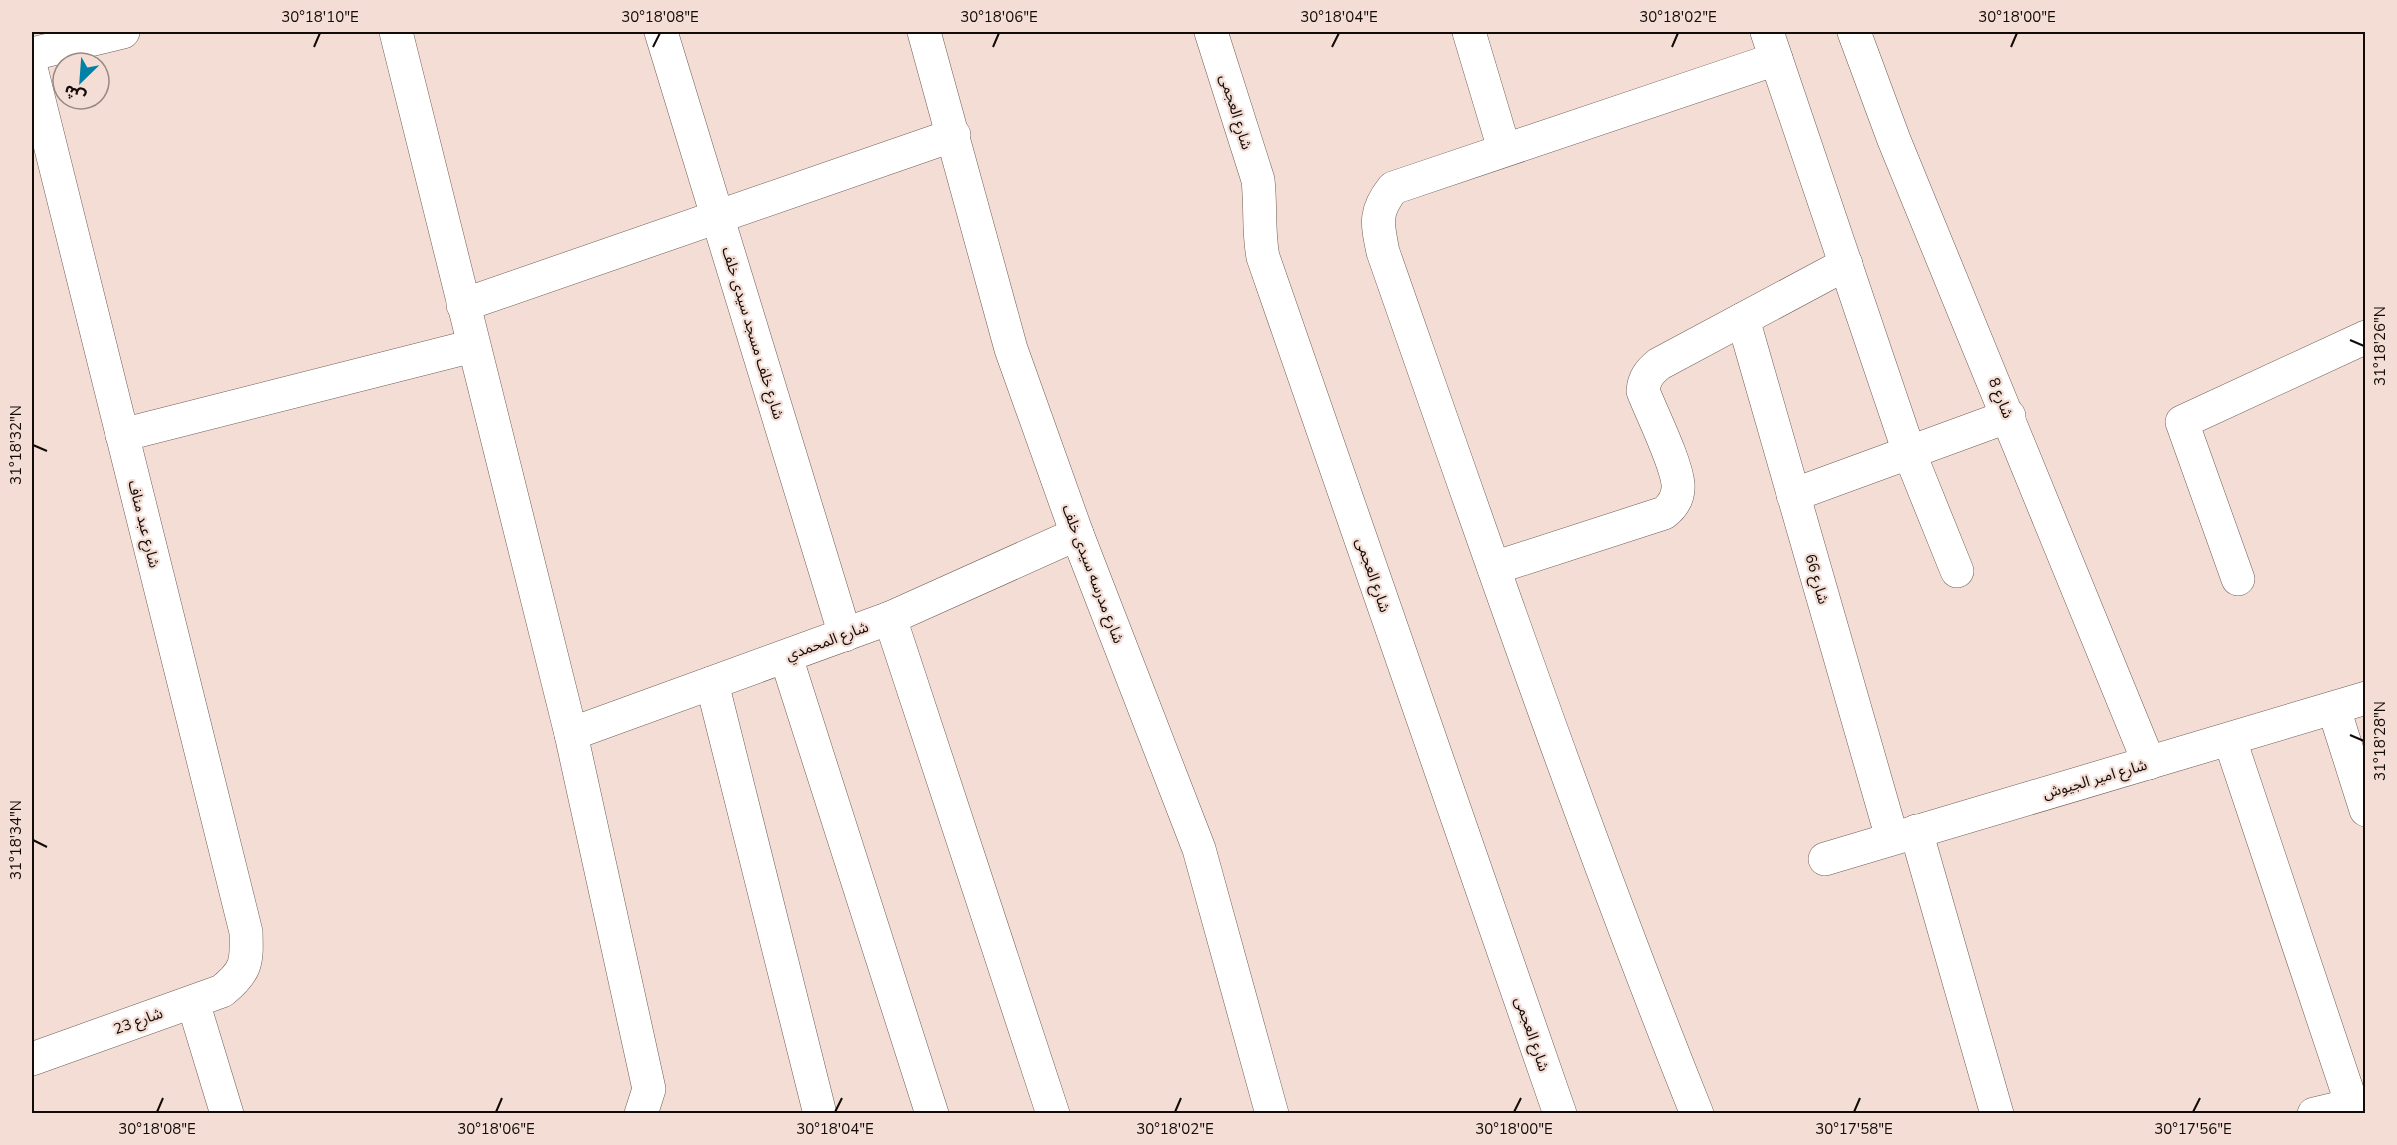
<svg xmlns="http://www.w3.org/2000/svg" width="2397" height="1145" viewBox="0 0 2397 1145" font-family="'Nunito Sans','Noto Sans Arabic',sans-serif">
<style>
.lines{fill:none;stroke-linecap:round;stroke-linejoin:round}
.minor-casing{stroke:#705d55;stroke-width:34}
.minor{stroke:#fff;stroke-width:33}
.ticks{fill:none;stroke:#120b08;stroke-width:2}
.labels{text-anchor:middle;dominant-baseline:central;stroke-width:4.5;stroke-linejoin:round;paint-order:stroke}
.street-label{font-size:15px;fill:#120b08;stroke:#f3ddd4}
.neatline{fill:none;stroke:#120b08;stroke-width:2}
.ticks-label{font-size:15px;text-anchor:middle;fill:#120b08}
</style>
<rect width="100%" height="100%" fill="#f3ddd4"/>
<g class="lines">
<!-- minor casing -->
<g class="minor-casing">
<g id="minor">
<path d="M396 32 571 734 649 1089 641 1114"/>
<path d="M661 32 845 635"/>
<path d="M924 32 1011 349 1077 534 1199 849 1272 1114"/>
<path d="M1211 32 1258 180C1261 206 1258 232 1263 257L1560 1114"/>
<path d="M1469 32 1504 149"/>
<path d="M1767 32 1909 452 1957 571"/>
<path d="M1854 32 1894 140 2149 763"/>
<path d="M32 54 123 32"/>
<path d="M32 72 246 932C247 962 247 971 222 991L32 1059"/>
<path d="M463 305 954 135"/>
<path d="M1743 319 1892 838"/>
<path d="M122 435 473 346"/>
<path d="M1793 495 2009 416"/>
<path d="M1494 568 1664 513C1673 506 1679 497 1678 484 1676 462 1652 414 1643 391 1644 379 1649 372 1659 364L1846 264"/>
<path d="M2238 579 2182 422 2366 337"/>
<path d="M890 618 1053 1114"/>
<path d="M786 657 932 1114"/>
<path d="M712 683 820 1114"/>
<path d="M2334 709 2366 810"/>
<path d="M571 734 890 618 1077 534"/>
<path d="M2230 740 2355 1114"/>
<path d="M1916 831 1997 1114"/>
<path d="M1825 859 2366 698"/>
<path d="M193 1002 227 1114"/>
<path d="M1697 1114C1583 830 1484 541 1383 252 1377 223 1374 212 1393 188L1776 59"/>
<path d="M2314 1114 2352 1105"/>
</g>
</g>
<!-- minor -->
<use href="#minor" class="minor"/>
</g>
<!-- ticks -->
<path class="ticks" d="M314 47 320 33M653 47 660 33M993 47 999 33M1332 47 1339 33M1672 47 1678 33M2011 47 2017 33M2350 340 2364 346M33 445 47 451M2350 735 2364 741M33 840 47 847M157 1112 163 1098M496 1112 502 1098M835 1112 842 1098M1175 1112 1181 1098M1514 1112 1521 1098M1854 1112 1860 1098M2193 1112 2200 1098"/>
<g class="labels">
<!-- street labels -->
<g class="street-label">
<text transform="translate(1236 112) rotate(73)">شارع العجمى</text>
<text transform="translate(753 333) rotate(73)">شارع خلف مسجد سيدى خلف</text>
<text transform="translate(2001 398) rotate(68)">شارع 8</text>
<text transform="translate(144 524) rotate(76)">شارع عبد مناف</text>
<text transform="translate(1093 574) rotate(69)">شارع مدرسه سيدى خلف</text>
<text transform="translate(1373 575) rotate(71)">شارع العجمى</text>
<text transform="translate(1817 579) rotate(74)">شارع 66</text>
<text transform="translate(827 641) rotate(-20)">شارع المحمدي</text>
<text transform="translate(2095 779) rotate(-16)">شارع امير الجيوش</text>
<text transform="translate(138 1021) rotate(-20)">شارع 23</text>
<text transform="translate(1532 1034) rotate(71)">شارع العجمى</text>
</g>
</g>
<!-- border -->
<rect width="2397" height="1145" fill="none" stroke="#f3ddd4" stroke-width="66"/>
<!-- north arrow -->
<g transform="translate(81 81) rotate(205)"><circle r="28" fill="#f3ddd4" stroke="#998982" stroke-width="1.5"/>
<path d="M0-4.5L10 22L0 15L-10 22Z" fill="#0082a6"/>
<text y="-9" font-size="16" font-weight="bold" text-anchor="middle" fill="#120b08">ش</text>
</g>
<rect x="33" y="33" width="2331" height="1079" class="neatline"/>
<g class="ticks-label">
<text x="320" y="22">30°18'10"E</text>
<text x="660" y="22">30°18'08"E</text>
<text x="999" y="22">30°18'06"E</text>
<text x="1339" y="22">30°18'04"E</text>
<text x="1678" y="22">30°18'02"E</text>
<text x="2017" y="22">30°18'00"E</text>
<text transform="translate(2380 346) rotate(-90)" y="5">31°18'26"N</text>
<text transform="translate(16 445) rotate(-90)" y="5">31°18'32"N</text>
<text transform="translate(2380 741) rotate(-90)" y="5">31°18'28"N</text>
<text transform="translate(16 840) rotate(-90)" y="5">31°18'34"N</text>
<text x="157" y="1134">30°18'08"E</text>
<text x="496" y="1134">30°18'06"E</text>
<text x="835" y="1134">30°18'04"E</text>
<text x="1175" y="1134">30°18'02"E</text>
<text x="1514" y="1134">30°18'00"E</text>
<text x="1854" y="1134">30°17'58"E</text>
<text x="2193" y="1134">30°17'56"E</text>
</g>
</svg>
